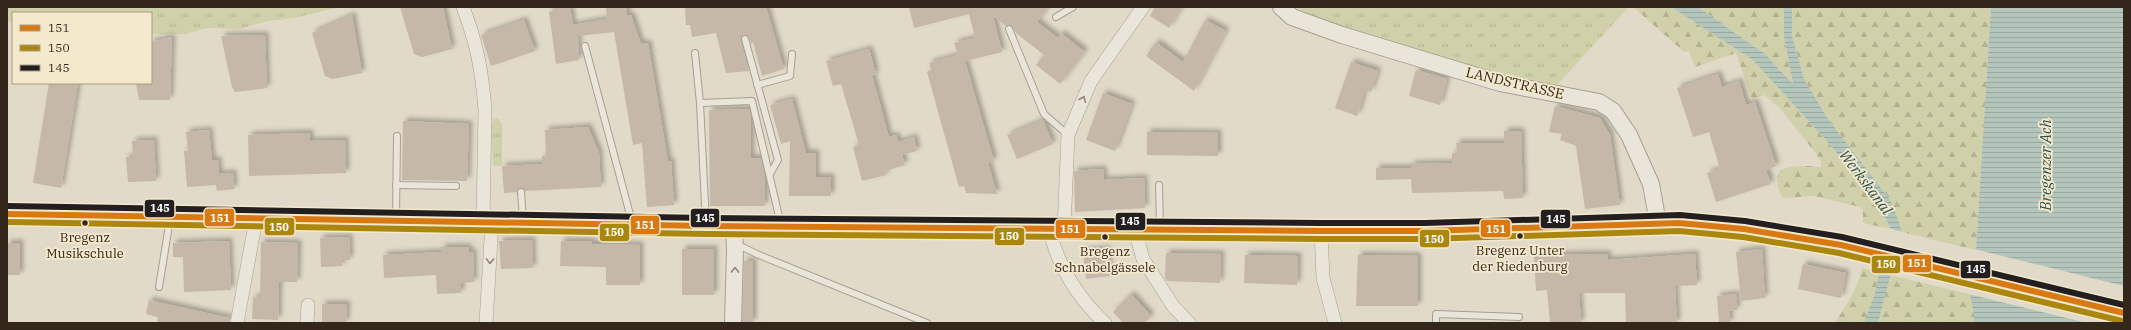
<svg xmlns="http://www.w3.org/2000/svg" width="2131" height="330" viewBox="0 0 2131 330" font-family="'IBM Plex Serif',serif">
<style>
.grass{fill:url(#grass-tufts)}
.forest{fill:url(#forest-firs)}
.water{fill:url(#water-rules)}
.pier{fill:#e2dac8}
.building{fill:#c5b8a9;filter:url(#shadow)}
.lines{fill:none;stroke-linecap:round;stroke-linejoin:round}
.service-casing{stroke:#a69f92;stroke-width:8}
.minor-casing{stroke:#a69f92;stroke-width:14}
.tertiary-casing{stroke:#a69f92;stroke-width:18}
.primary-casing{stroke:#8c8478;stroke-width:22}
.service{stroke:#eae5d9;stroke-width:6}
.minor{stroke:#eae5d9;stroke-width:13}
.tertiary{stroke:#eae5d9;stroke-width:16}
.primary{stroke:#e1dbcb;stroke-width:20}
.bus-1-casing{stroke:#f4e9cc;stroke-width:9}
.bus-2-casing{stroke:#f4e9cc;stroke-width:9}
.bus-3-casing{stroke:#f4e9cc;stroke-width:9}
.bus-1{stroke:#d97913;stroke-width:6}
.bus-2{stroke:#ab870f;stroke-width:6}
.bus-3{stroke:#231f20;stroke-width:6}
.oneway{stroke:#8e867a}
.bus-dot{fill:#33271b;stroke:#f4e9cc;stroke-width:1.5}
.labels{text-anchor:middle;dominant-baseline:central;stroke-width:3.5;stroke-linejoin:round;paint-order:stroke}
.bus-label{font-size:13px;fill:#33271b;stroke:#f4e9cc}
.street-label{font-size:14px;fill:#33271b;stroke:#f4e9cc}
.water-label{font-size:15px;font-style:italic;fill:#2b5251;stroke:#f4e9cc}
.line-badge{stroke:#f4e9cc;stroke-width:1.5}
.badge-label{font-size:11px;text-anchor:middle;font-weight:bold;fill:#fff}
</style>
<defs>
<pattern id="grass-tufts" width="24" height="20" patternUnits="userSpaceOnUse"><rect width="24" height="20" fill="#d0d1aa"/><path d="M3 7l-1-3M5 7V3M7 7l1-3M15 17l-1-3M17 17v-4M19 17l1-3" fill="none" stroke="#b3b392"/></pattern>
<pattern id="forest-firs" width="22" height="20" patternUnits="userSpaceOnUse"><rect width="22" height="20" fill="#d0d1aa"/><path d="M5 1l3.5 6h-7zM16 11l3.5 6h-7z" fill="#b3b392"/></pattern>
<pattern id="water-rules" width="6" height="5" patternUnits="userSpaceOnUse"><rect width="6" height="5" fill="#b4c6bb"/><path d="M0 2.5h6" fill="none" stroke="#9baaa0"/></pattern>
<filter id="shadow"><feDropShadow dx="3.5" dy="-3.5" stdDeviation="2" flood-color="#0004"/></filter>
</defs>
<rect width="100%" height="100%" fill="#e2dac8"/>
<!-- grass -->
<g class="grass">
<path d="M7 7H340L294 18 268 21 239 29 206 28 186 34H151V13H13V23L7 21Z"/>
<path d="M1297 7H1623L1627 9 1557 85 1432 58 1362 35 1305 13Z"/>
<path d="M498 118 502 124V166H493L491 125 494 119Z"/>
</g>
<!-- forest -->
<g class="forest">
<path d="M1633 7H1671L1753 60 1832 147 1879 205 1890 229 1863 223V211L1860 207 1814 196 1782 198C1777 188 1776 182 1779 171 1794 164 1805 166 1821 167V160L1779 107 1764 95 1752 99 1736 53 1695 67 1689 51 1684 52Z"/>
<path d="M1698 7H1784V37L1793 84 1765 54Z"/>
<path d="M1792 7H1991L1976 250 1901 232 1891 201 1828 119 1804 79 1792 35Z"/>
<path d="M1862 268 1880 272 1869 314 1864 323H1835C1846 305 1858 288 1862 268Z"/>
<path d="M1890 275 1970 294 1974 315 1973 323H1878Z"/>
</g>
<!-- water -->
<g class="water">
<path d="M1671 7H1698L1765 54 1793 84 1784 37V7H1792V35L1804 79 1828 119 1891 201 1902 231 1878 323H1864L1874 296 1890 228 1879 205 1832 147 1753 60Z"/>
<path d="M1991 7H2124V275L2120 323H1973L1974 315 1970 294 1976 250Z"/>
</g>
<!-- pier -->
<g class="pier">
<path d="M1888 228 1903 232 1892 275 1878 272Z"/>
<path d="M1974 249 2124 286 2122 323H2087L1968 294Z"/>
</g>
<!-- building -->
<g class="building">
<path d="M400 7H443L452 49 422 57 414 54Z"/>
<path d="M562 7H570L573 25 607 19 606 7H627V16L631 15 641 44 648 43 668 161H671L674 205 647 207 642 143 633 145 614 32 578 36 579 60 556 64 549 12Z"/>
<path d="M685 7H766L784 69 762 76 753 42 751 44 748 36 744 35 741 40 749 71 726 73 716 33 692 37 690 25H686Z"/>
<path d="M909 7H1048L1037 22 1058 38 1061 33 1085 52 1060 84 1036 65 1044 55 1016 33 1011 25 1006 26 993 16 1002 52 965 61 994 161 988 163 997 194 966 193 964 186 959 187 927 72 931 70 929 63 958 55 954 43 975 38 969 14 914 28Z"/>
<path d="M1155 7H1182L1169 28 1150 16Z"/>
<path d="M352 15 362 73 332 79 325 76 312 33Z"/>
<path d="M524 20 535 51 491 66 481 35Z"/>
<path d="M1205 20 1226 31 1194 91 1146 56 1156 42 1183 62Z"/>
<path d="M265 35 267 88 235 92 232 87 221 36Z"/>
<path d="M172 37 170 100H139L136 83H151V42Z"/>
<path d="M869 49 876 74 872 75 889 137 896 135 898 142 914 137 917 151 902 155 905 165 885 171 886 175 862 181 853 147 859 145 841 84 833 86 826 61Z"/>
<path d="M1351 62 1378 71 1371 92 1365 90 1357 116 1335 108Z"/>
<path d="M1416 70 1447 79 1440 105 1409 96Z"/>
<path d="M1718 74 1722 87 1739 81 1746 105 1755 102 1776 166 1766 170 1771 184 1716 202 1707 173 1720 169 1709 132 1693 137 1677 88Z"/>
<path d="M49 83H78L61 188 33 183Z"/>
<path d="M1103 93 1132 104 1115 151 1086 140Z"/>
<path d="M792 99 806 153H816V177H831V196H789L790 141 781 144 770 105Z"/>
<path d="M1555 106 1600 118 1610 135 1620 205 1585 209 1576 146 1560 140 1562 134 1549 132Z"/>
<path d="M749 109 751 118V158H761L765 175V206H710L709 110Z"/>
<path d="M1043 120 1053 144 1017 159 1007 135Z"/>
<path d="M403 121 469 124 467 181 402 180Z"/>
<path d="M588 127 599 153 601 187 525 191 521 188 517 192 504 193 502 166 542 164V156H546L545 130Z"/>
<path d="M209 130 212 160H218L219 174 233 173 234 189 217 191 216 185 187 187 184 151H188L186 132Z"/>
<path d="M1504 131H1521L1523 198 1504 199 1503 191 1412 193 1411 179 1376 180V168H1411V164L1452 163V153H1457L1456 143H1504Z"/>
<path d="M1147 132 1218 133V156L1147 155Z"/>
<path d="M310 133V141L345 140 346 173 249 176 248 135Z"/>
<path d="M154 140 156 181 128 182 126 157H133L132 141Z"/>
<path d="M1103 169 1104 180 1144 178 1145 208 1075 212 1074 171Z"/>
<path d="M349 237 350 260H342V266L321 267 320 238Z"/>
<path d="M532 240 533 268 501 269 499 241Z"/>
<path d="M229 241 231 290 184 292 183 257H173V243Z"/>
<path d="M561 241H592V244L640 245V285H606V267L560 266Z"/>
<path d="M261 242 298 243 297 282H279L278 320 252 319 253 297 260 298Z"/>
<rect x="7" y="243" width="13" height="32"/>
<path d="M441 247H468L469 252H473L474 282 461 283V293L437 294 436 275 384 278 383 255 442 252Z"/>
<rect x="682" y="249" width="32" height="46"/>
<path d="M1107 249 1110 276 1086 279 1083 251Z"/>
<path d="M1762 249 1765 298 1741 301 1736 252Z"/>
<path d="M1166 253 1221 254 1220 283 1167 281 1165 278Z"/>
<path d="M1582 254H1608V260L1695 254 1697 285 1675 286 1677 323H1626L1625 293H1579L1581 323H1550L1547 290 1536 291 1534 256Z"/>
<path d="M1245 255 1298 256 1297 285 1244 283Z"/>
<path d="M1358 255 1418 256V306H1356Z"/>
<path d="M744 261H753V323H742Z"/>
<path d="M1803 264 1846 273 1841 298 1798 289Z"/>
<path d="M1131 294 1151 316 1144 323H1123L1113 312Z"/>
<path d="M1736 294 1737 310 1730 311V323H1719L1717 296Z"/>
<path d="M149 300 229 318V323H157L158 317 146 314Z"/>
<path d="M322 304H347L346 323H322Z"/>
</g>
<g class="lines">
<!-- service casing -->
<g class="service-casing">
<g id="service">
<path d="M1056 17 1073 7"/>
<path d="M1009 29 1044 114 1068 135"/>
<path d="M745 39 778 160 770 174"/>
<path d="M585 46 632 222"/>
<path d="M695 53 700 103 706 224"/>
<path d="M757 85 790 76 792 54"/>
<path d="M700 103 752 101 781 225"/>
<path d="M396 185 456 186"/>
<path d="M1159 185 1160 228"/>
<path d="M521 192 523 220"/>
<path d="M396 217 397 136"/>
<path d="M736 244 759 255 927 323"/>
<path d="M159 287 170 219"/>
<path d="M1436 323V314L1519 317"/>
</g>
</g>
<!-- minor casing -->
<g class="minor-casing">
<g id="minor">
<path d="M463 7C477 44 482 71 485 110L483 222"/>
<path d="M1049 229C1058 265 1078 298 1105 323"/>
<path d="M1064 229 1068 135 1091 81 1143 7"/>
<path d="M1135 229 1143 259 1173 306 1189 323"/>
<path d="M1321 231 1323 278 1335 323"/>
<path d="M237 323 256 219"/>
<path d="M307 323 308 305"/>
<path d="M486 323 492 222"/>
</g>
</g>
<!-- tertiary casing -->
<g class="tertiary-casing">
<g id="tertiary">
<path d="M1281 7 1292 17 1342 35 1500 83 1599 102 1613 111 1629 135 1651 184 1656 212V223"/>
<path d="M733 323 735 251 734 226"/>
</g>
</g>
<!-- primary casing -->
<g class="primary-casing">
<path id="primary" d="M7 214 706 226 1321 231H1425L1679 223C1767 227 1851 247 1936 267 1998 283 2061 298 2124 313"/>
</g>
<!-- service -->
<use href="#service" class="service"/>
<!-- minor -->
<use href="#minor" class="minor"/>
<!-- tertiary -->
<use href="#tertiary" class="tertiary"/>
<!-- primary -->
<use href="#primary" class="primary"/>
<!-- bus-1 casing -->
<g class="bus-1-casing">
<path id="bus-1" d="M7 214 706 226 1321 231H1425L1679 223 1744 229 1841 245 2124 313"/>
</g>
<!-- bus-2 casing -->
<g class="bus-2-casing">
<path id="bus-2" d="M7 222 706 234 1321 239H1425L1679 231 1743 237 1839 253 2122 321"/>
</g>
<!-- bus-3 casing -->
<g class="bus-3-casing">
<path id="bus-3" d="M7 206 706 218 1321 223H1425L1680 215 1745 221 1842 237 2124 305"/>
</g>
<!-- bus-1 -->
<use href="#bus-1" class="bus-1"/>
<!-- bus-2 -->
<use href="#bus-2" class="bus-2"/>
<!-- bus-3 -->
<use href="#bus-3" class="bus-3"/>
</g>
<!-- one-way arrows -->
<defs><path id="oneway-chevron" d="M-2-3.5L2.5 0L-2 3.5" fill="none" stroke-width="1.6" stroke-linecap="round" stroke-linejoin="round"/></defs>
<g class="oneway">
<use href="#oneway-chevron" transform="translate(1083 99) rotate(-67)"/>
<use href="#oneway-chevron" transform="translate(490 261) rotate(92)"/>
<use href="#oneway-chevron" transform="translate(735 270) rotate(-89)"/>
</g>
<!-- markers -->
<g class="bus-dot">
<circle cx="85" cy="223" r="3.5"/>
<circle cx="1520" cy="236" r="3.5"/>
<circle cx="1105" cy="237" r="3.5"/>
</g>
<g class="labels">
<!-- bus labels -->
<g class="bus-label">
<text x="85" y="237">Bregenz<tspan x="85" dy="16">Musikschule</tspan></text>
<text x="1520" y="250">Bregenz Unter<tspan x="1520" dy="16">der Riedenburg</tspan></text>
<text x="1105" y="251">Bregenz<tspan x="1105" dy="16">Schnabelgässele</tspan></text>
</g>
<!-- street labels -->
<g class="street-label">
<text transform="translate(1515 83) rotate(13)">LANDSTRASSE</text>
</g>
<!-- water labels -->
<g class="water-label">
<text transform="translate(2045 165) rotate(-90)">Bregenzer Ach</text>
<text transform="translate(1866 182) rotate(53)">Werkskanal</text>
</g>
</g>
<g class="line-badge">
<rect x="144" y="199" width="31" height="19" rx="4" fill="#231f20"/>
<rect x="204" y="208" width="31" height="19" rx="4" fill="#d97913"/>
<rect x="690" y="208" width="30" height="20" rx="4" fill="#231f20"/>
<rect x="1540" y="209" width="31" height="20" rx="4" fill="#231f20"/>
<rect x="1115" y="212" width="31" height="19" rx="4" fill="#231f20"/>
<rect x="630" y="215" width="30" height="20" rx="4" fill="#d97913"/>
<rect x="264" y="217" width="31" height="19" rx="4" fill="#ab870f"/>
<rect x="1480" y="219" width="31" height="19" rx="4" fill="#d97913"/>
<rect x="1055" y="219" width="31" height="20" rx="4" fill="#d97913"/>
<rect x="599" y="223" width="31" height="19" rx="4" fill="#ab870f"/>
<rect x="994" y="227" width="31" height="19" rx="4" fill="#ab870f"/>
<rect x="1419" y="229" width="31" height="19" rx="4" fill="#ab870f"/>
<rect x="1902" y="254" width="30" height="19" rx="4" fill="#d97913"/>
<rect x="1871" y="255" width="30" height="19" rx="4" fill="#ab870f"/>
<rect x="1960" y="260" width="31" height="19" rx="4" fill="#231f20"/>
</g>
<g class="badge-label">
<text x="160" y="212">145</text>
<text x="220" y="222">151</text>
<text x="705" y="222">145</text>
<text x="1556" y="223">145</text>
<text x="1130" y="225">145</text>
<text x="645" y="229">151</text>
<text x="279" y="231">150</text>
<text x="1496" y="233">151</text>
<text x="1070" y="233">151</text>
<text x="614" y="236">150</text>
<text x="1009" y="240">150</text>
<text x="1434" y="243">150</text>
<text x="1917" y="267">151</text>
<text x="1886" y="268">150</text>
<text x="1976" y="273">145</text>
</g>
<!-- border -->
<rect width="2131" height="330" fill="none" stroke="#33271b" stroke-width="16"/>
<!-- legend -->
<rect x="12" y="12" width="140" height="72" fill="#f4e9cc" stroke="#a79b85"/>
<rect x="20" y="25" width="20" height="6" fill="#d97913" stroke="#a79b85"/>
<text x="48" y="32" font-size="12" fill="#33271b">151</text>
<rect x="20" y="45" width="20" height="6" fill="#ab870f" stroke="#a79b85"/>
<text x="48" y="52" font-size="12" fill="#33271b">150</text>
<rect x="20" y="65" width="20" height="6" fill="#231f20" stroke="#a79b85"/>
<text x="48" y="72" font-size="12" fill="#33271b">145</text>
</svg>
